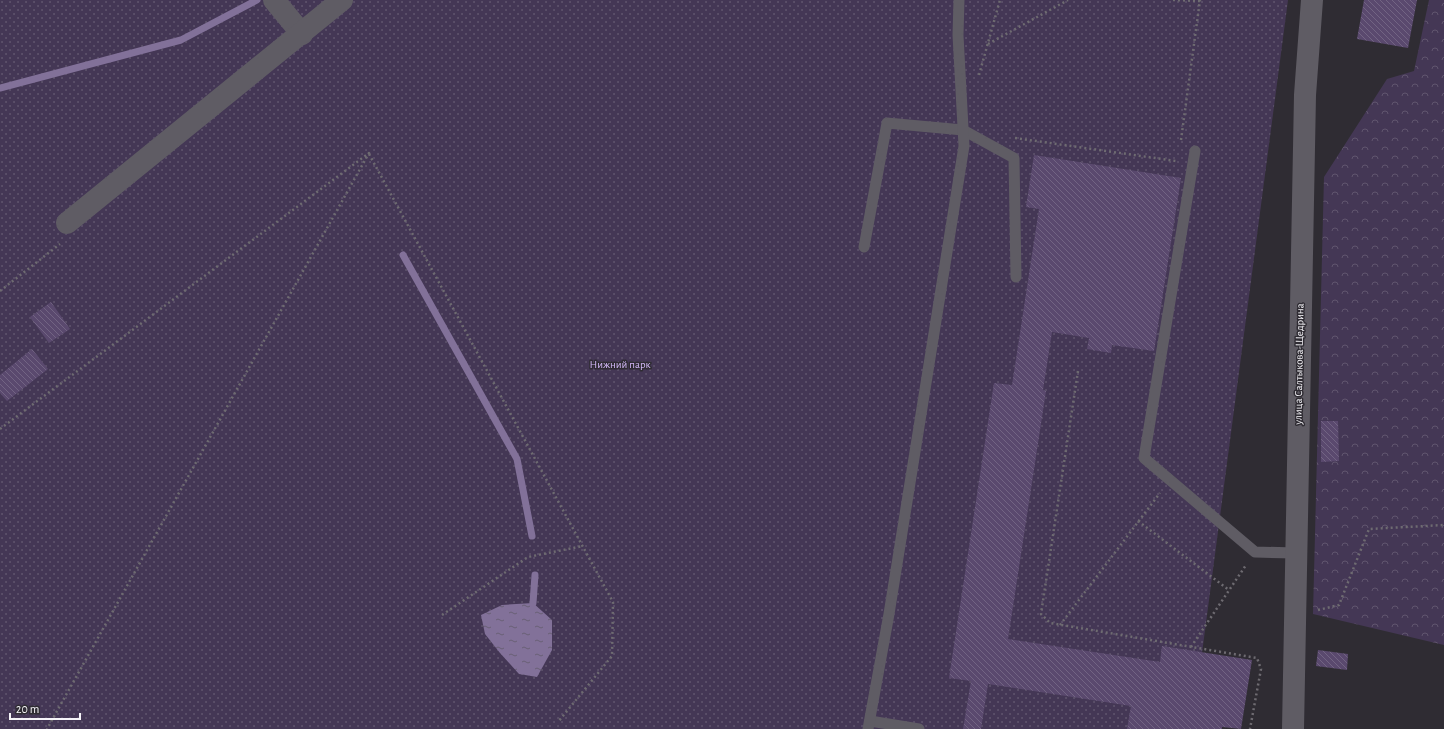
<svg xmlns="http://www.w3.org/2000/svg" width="1444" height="729" viewBox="0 0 1444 729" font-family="'Alegreya Sans',sans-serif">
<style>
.forest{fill:url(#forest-crowns)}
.park{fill:url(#park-dots)}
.water{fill:url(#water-ripples)}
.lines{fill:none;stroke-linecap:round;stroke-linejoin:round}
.stream{stroke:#827199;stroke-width:7}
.building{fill:url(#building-back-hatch)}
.path{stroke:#6e6b71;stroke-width:2.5;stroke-dasharray:2 3;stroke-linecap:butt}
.lane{stroke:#5f5c64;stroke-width:11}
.street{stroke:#5f5c64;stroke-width:22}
.labels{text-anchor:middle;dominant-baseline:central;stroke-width:3;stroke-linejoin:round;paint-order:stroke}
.park-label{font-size:11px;fill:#d2b7f7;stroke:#2f2c33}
.street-label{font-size:11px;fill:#f5f4f8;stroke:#2f2c33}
</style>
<defs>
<pattern id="forest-crowns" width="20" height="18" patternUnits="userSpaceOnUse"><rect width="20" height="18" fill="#443755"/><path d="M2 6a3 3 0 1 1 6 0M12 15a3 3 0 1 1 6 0" fill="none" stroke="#60556e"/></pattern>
<pattern id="park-dots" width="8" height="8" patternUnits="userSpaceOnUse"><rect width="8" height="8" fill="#443755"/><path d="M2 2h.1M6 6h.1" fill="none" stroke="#60556e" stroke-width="1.8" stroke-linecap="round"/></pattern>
<pattern id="water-ripples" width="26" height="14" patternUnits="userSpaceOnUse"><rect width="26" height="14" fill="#827199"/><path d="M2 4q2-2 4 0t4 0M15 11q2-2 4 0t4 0" fill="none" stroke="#695f75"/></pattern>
<pattern id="building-back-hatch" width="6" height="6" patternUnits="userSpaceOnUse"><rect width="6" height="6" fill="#5a496e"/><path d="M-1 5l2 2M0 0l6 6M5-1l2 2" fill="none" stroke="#726483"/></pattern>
</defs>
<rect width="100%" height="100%" fill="#2f2c33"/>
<!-- forest -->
<path class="forest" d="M1429 0H1444V645L1313 614 1324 177 1387 79 1414 71Z"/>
<!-- park -->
<path class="park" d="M0 0H1288L1192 729H0Z"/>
<!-- water -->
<path class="water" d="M533 603 552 620V650L537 677 519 674 500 653 485 634 481 615 502 605Z"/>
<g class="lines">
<!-- stream -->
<g class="stream">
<path d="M0 88 181 40 257 0"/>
<path d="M403 255 517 459 532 536"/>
<path d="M533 603 535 575"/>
</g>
</g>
<!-- building -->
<g class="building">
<path d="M1364 0H1417L1408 48 1357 39Z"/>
<path d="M1034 155 1181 178 1154 351 1112 345 1111 353 1087 349 1089 338 1052 332 1043 390 1046 391 1008 639 1160 662 1162 646 1252 660 1241 729 1222 727V729H1127L1131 706 988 684 981 729H963L971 681 949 678 994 383 1012 385 1039 209 1026 207Z"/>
<path d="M51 302 70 329 49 343 30 317Z"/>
<path d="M32 349 48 369 7 401 0 393V375Z"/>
<path d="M1321 421H1338L1339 461 1321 462Z"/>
<path d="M1318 650 1348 654 1347 670 1316 666Z"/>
</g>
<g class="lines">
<!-- path -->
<g class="path">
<path d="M1173 0 1200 1"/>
<path d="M988 44 1068 0"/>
<path d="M979 75 1000 0"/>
<path d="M1015 138 1176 161"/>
<path d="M1181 140 1200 0"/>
<path d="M369 154 613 602 612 656 558 722"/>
<path d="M0 291 60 244"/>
<path d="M1078 371 1041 614 1050 623 1257 658 1261 669 1250 729"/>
<path d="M0 429 369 153 47 729"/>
<path d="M1138 521 1229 590"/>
<path d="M1318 610 1339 605 1369 529 1444 525"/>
<path d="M442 615 528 557 583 546"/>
<path d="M1060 625 1160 493"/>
<path d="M1191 647 1246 565"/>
</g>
<!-- lane -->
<g class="lane">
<path d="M1195 151 1144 458 1255 552 1295 553"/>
<path d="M864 247 887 123 963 130 1014 158 1016 277"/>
<path d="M870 721 919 729"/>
<path d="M868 729 889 614 964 146 958 35 959 0"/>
</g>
<!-- street -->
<g class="street">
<path d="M274 0 302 34"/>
<path d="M67 223 342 0"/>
<path d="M1293 729 1305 95 1312 0"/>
</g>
</g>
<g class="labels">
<!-- park labels -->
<g class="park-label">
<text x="620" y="364">Нижний парк</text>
</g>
<!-- street labels -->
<g class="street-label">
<text transform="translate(1299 364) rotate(-89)">улица Салтыкова-Щедрина</text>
</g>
</g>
<!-- scale -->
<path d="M10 713v6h70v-6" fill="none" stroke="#f5f4f8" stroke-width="2"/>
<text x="16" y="713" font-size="12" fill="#f5f4f8" stroke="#2f2c33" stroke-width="3" paint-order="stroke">20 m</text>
</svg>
